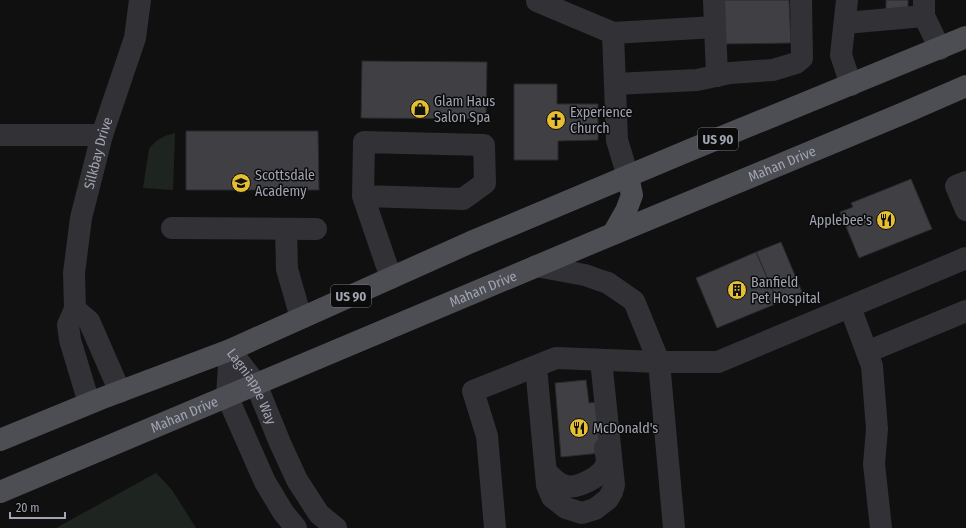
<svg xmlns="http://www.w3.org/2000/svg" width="966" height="528" viewBox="0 0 966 528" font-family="'Fira Sans Condensed',sans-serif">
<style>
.green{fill:#1e2520}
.building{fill:#3f3f44;stroke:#2a2a2d}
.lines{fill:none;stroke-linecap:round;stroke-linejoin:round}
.minor{stroke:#313136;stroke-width:22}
.major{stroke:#4d4e54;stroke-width:22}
.labels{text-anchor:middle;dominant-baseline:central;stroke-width:3;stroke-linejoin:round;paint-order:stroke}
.shield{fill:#0b0b0c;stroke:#747680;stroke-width:1}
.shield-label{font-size:13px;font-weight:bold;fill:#a1a4b1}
.poi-label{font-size:14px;fill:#a1a4b1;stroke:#0b0b0c;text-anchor:start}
.street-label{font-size:14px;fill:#a1a4b1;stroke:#0b0b0c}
</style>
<rect width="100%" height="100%" fill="#101011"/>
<!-- green -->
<g class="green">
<path d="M175 133 173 190 143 188 149 149C156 139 164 136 175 133Z"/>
<path d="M156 473 172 490 196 528H56Z"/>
</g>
<!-- building -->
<g class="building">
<path d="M724 0H789L791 43 725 44Z"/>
<path d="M886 0H908V20L886 19Z"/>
<path d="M362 61 487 62 486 119 361 118Z"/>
<path d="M514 84H557V104H598V140L558 141V160H514Z"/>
<path d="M186 131H318L319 190H186Z"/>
<path d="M911 179 932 229 859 258 840 212 853 207 851 203Z"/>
<path d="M781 242 802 292 778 303 756 252Z"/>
<path d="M756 252 778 303 717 328 696 278Z"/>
<path d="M586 380 589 403 597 402 601 453 561 457 555 383Z"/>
</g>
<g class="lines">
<!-- minor -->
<g class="minor">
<path d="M537 0V1L613 33 715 27"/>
<path d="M714 0 717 76"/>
<path d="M847 0 841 55 851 85"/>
<path d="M924 0V16L940 49"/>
<path d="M845 23 924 16"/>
<path d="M613 33 617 140 628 177"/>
<path d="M615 84 697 80 730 73 773 70 796 63 802 58 801 0"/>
<path d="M0 135H102"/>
<path d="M966 182 956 186 966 210"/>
<path d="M363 196 463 199 485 183 484 145 364 142 363 196 391 278"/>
<path d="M172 228 316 229"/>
<path d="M286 229 287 269 301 318"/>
<path d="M536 266 585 275 599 280 608 283 634 301 659 362 674 528"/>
<path d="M850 307 872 366 877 429 874 464 881 528"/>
<path d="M75 309 89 321 120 392"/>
<path id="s1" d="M230 350 256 384 280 443 297 480 319 514 336 528"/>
<path d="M230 350 227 396 265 482 283 512 296 528"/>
<path d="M867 352 966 311"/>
<path d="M536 367 547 485 552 497 566 508 582 513 595 509 608 499 612 492 614 485 601 360"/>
<path id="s2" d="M89 403 70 340 68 325 75 309 74 273 81 218 102 135 135 38 140 0"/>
<path d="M546 471C551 477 558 484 566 486 577 489 600 477 605 467 608 462 606 454 605 448"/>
<path d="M495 528 487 436 473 391 556 358 659 362H718L966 258"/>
</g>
<!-- major -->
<g class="major">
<path d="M613 234 626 211 632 195 628 177"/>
<path d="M0 440 100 399 230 350 471 242 690 150 966 37"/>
<path id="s3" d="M0 492 613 234 904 113 966 86"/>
</g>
</g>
<!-- icons -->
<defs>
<g id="shop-disc" transform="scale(1)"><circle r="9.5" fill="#e6be32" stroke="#0b0b0c"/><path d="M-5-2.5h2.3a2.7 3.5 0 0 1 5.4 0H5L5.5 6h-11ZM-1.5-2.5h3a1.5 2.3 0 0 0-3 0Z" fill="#111"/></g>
<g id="church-disc" transform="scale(1)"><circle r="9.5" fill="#e6be32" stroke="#0b0b0c"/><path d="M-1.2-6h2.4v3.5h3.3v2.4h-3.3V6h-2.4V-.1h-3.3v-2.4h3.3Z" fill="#111"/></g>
<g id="school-disc" transform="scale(1)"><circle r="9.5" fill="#e6be32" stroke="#0b0b0c"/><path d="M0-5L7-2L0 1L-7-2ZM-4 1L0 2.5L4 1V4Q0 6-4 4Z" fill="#111"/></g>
<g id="restaurant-disc" transform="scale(1)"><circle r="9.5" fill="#e6be32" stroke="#0b0b0c"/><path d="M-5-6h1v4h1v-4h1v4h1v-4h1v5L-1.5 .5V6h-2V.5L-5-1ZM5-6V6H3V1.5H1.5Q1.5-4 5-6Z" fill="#111"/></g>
<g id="building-disc" transform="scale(1)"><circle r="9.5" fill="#e6be32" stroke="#0b0b0c"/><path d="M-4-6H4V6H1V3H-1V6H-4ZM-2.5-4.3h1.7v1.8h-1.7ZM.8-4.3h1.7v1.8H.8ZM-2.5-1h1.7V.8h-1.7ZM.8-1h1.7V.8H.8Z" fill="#111"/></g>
</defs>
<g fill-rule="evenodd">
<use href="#shop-disc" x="420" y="109"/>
<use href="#church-disc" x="556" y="120"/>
<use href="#school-disc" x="241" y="183"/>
<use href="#restaurant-disc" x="886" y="220"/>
<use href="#building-disc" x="737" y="290"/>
<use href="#restaurant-disc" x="579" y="428"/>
</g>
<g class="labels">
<!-- shield labels -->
<g class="shield">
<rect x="698" y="128" width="40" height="22" rx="3"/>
<rect x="331" y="285" width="40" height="22" rx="3"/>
</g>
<g class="shield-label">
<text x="718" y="139">US 90</text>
<text x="351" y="296">US 90</text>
</g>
<!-- poi labels -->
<g class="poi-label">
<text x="434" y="101">Glam Haus<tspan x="434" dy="16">Salon Spa</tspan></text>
<text x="570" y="112">Experience<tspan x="570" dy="16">Church</tspan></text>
<text x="255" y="175">Scottsdale<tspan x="255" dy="16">Academy</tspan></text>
<text x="872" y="220" text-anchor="end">Applebee's</text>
<text x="751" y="282">Banfield<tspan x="751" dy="16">Pet Hospital</tspan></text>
<text x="593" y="428">McDonald's</text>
</g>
<!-- street labels -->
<g class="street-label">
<text stroke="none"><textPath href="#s2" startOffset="257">Silkbay Drive</textPath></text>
<text stroke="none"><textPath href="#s3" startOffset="848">Mahan Drive</textPath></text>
<text stroke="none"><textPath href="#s3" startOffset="524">Mahan Drive</textPath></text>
<text stroke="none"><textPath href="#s1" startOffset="43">Lagniappe Way</textPath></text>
<text stroke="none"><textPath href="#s3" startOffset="200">Mahan Drive</textPath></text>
</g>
</g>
<!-- scale -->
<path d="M10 512v6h55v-6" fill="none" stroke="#a1a4b1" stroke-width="2"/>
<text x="16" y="512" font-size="12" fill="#a1a4b1" stroke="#0b0b0c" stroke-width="3" paint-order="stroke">20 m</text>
</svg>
